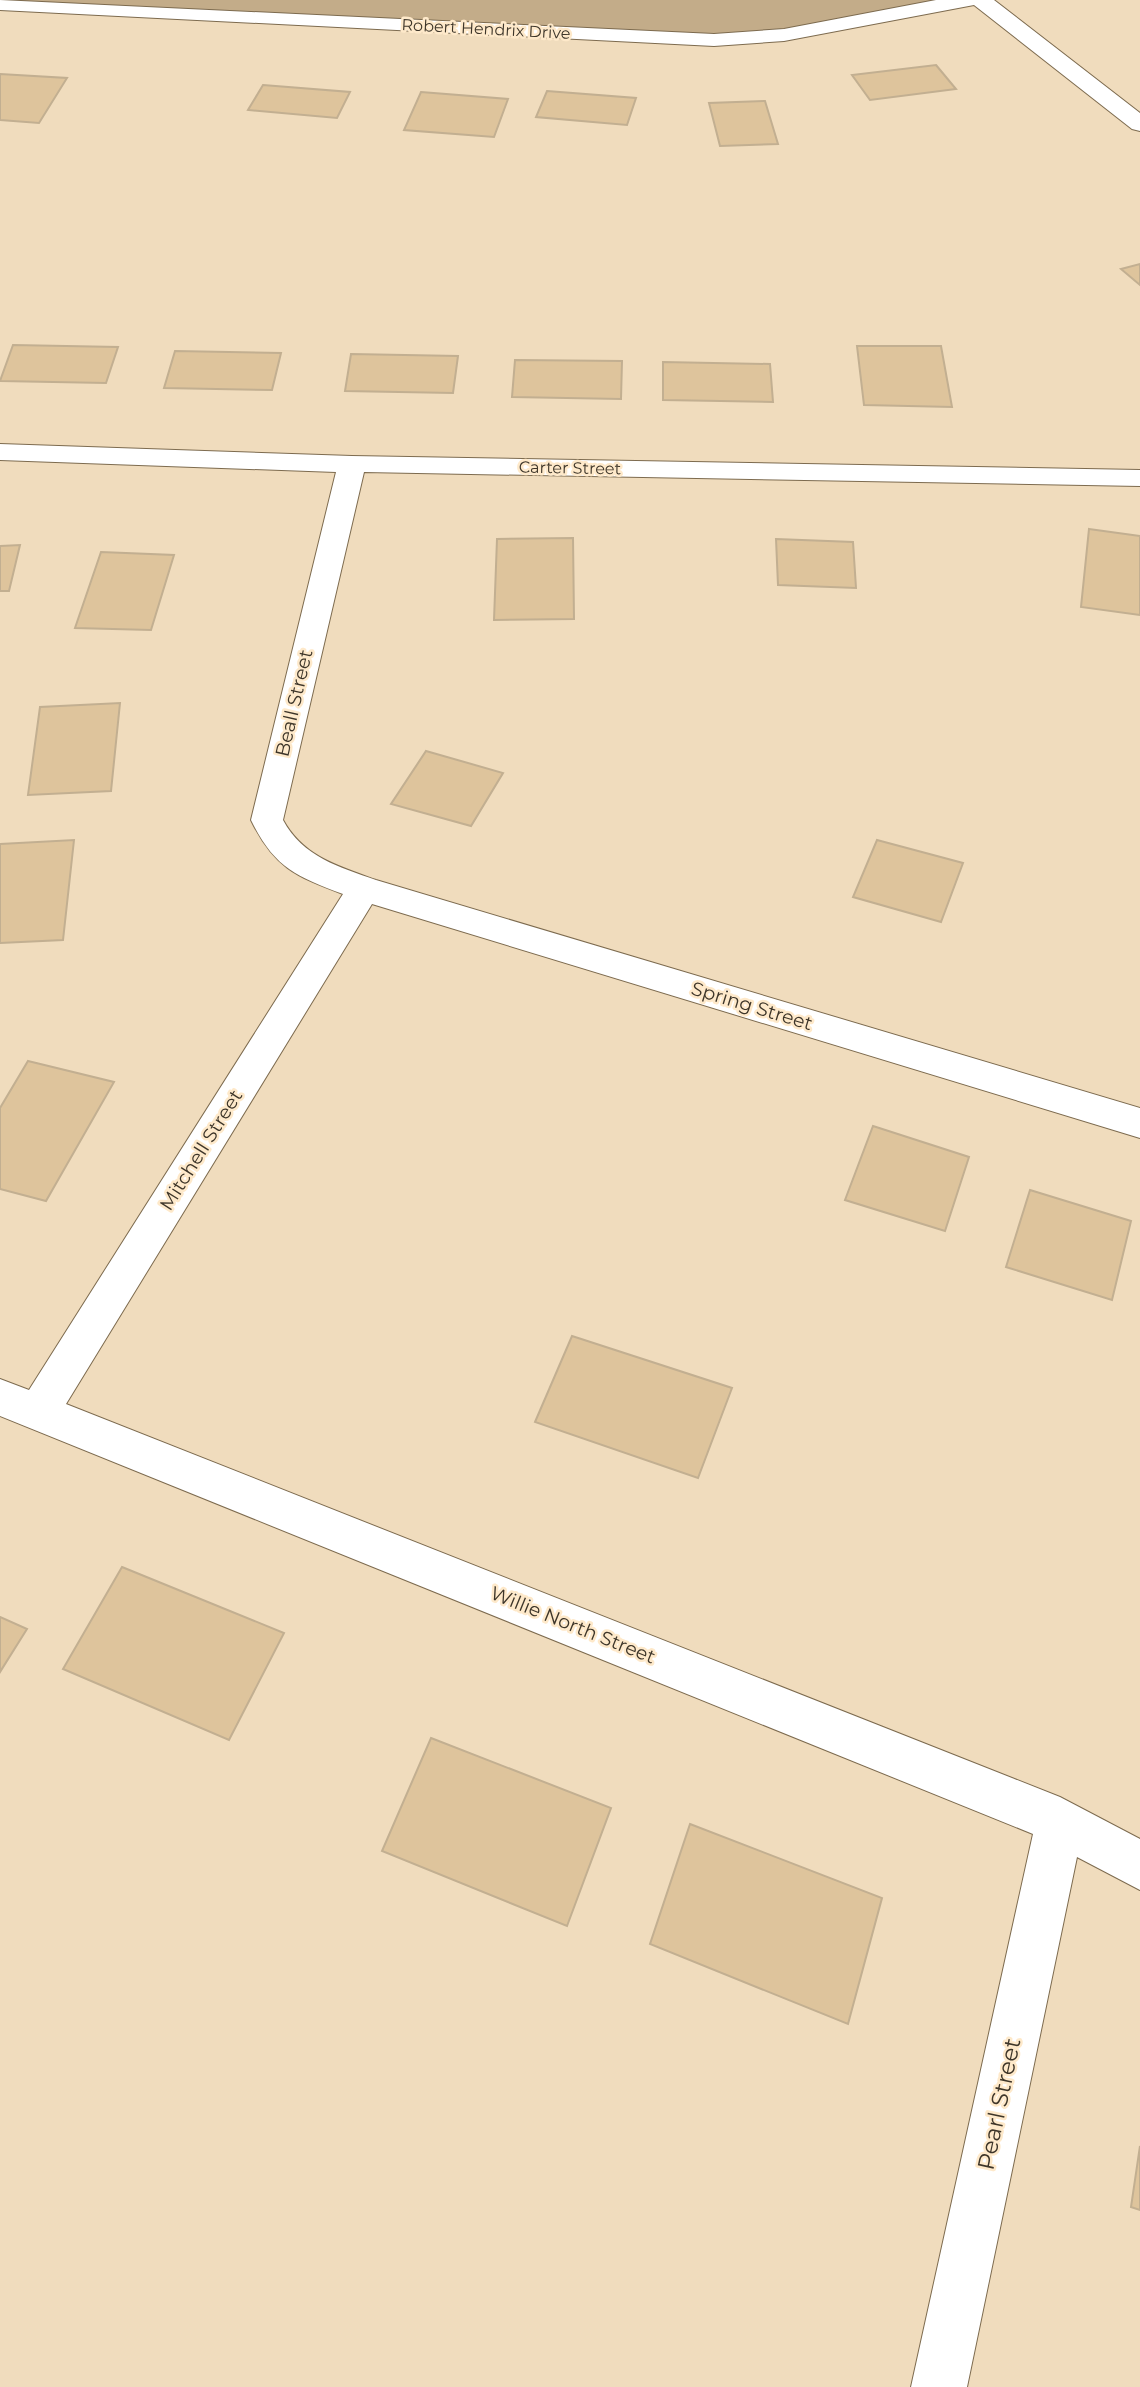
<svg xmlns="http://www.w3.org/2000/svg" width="1140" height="2387" viewBox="0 0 1140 2387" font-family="Montserrat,sans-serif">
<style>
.green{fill:#c3ac89}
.building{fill:#dec49c;stroke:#c2af91;stroke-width:2}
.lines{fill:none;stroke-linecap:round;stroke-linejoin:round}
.minor-casing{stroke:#7d6b4f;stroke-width:2}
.minor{fill:#fff;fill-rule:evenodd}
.labels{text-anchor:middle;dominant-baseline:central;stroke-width:5;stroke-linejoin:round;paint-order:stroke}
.far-street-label{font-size:16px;fill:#3d3529;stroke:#fee9ca}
.street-label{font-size:19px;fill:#3d3529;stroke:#fee9ca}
.near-street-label{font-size:23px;fill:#3d3529;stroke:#fee9ca}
</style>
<rect width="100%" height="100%" fill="#f0dcbd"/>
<!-- green -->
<path class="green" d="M0 0H969L833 27 714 40Z"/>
<!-- building -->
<g class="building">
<path d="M936 65 956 89 870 100 852 75Z"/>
<path d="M0 74 67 78 39 123 0 120Z"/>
<path d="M263 85 350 92 337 118 248 110Z"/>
<path d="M547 91 636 98 627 125 536 117Z"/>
<path d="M421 92 508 99 494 137 404 130Z"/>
<path d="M765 101 778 144 720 146 709 103Z"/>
<path d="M1140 264V285L1121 269Z"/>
<path d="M13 345 118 347 106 383 0 381Z"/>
<path d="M857 346H941L952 407 864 405Z"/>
<path d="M175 351 281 353 272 390 164 388Z"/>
<path d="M351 354 458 356 453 393 345 391Z"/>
<path d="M515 360 622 361 621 399 512 397Z"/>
<path d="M663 362 770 364 773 402 663 400Z"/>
<path d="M1089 529 1140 536V615L1081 607Z"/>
<path d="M573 538 574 619 494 620 497 539Z"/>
<path d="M776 539 853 542 856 588 778 585Z"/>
<path d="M20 545 9 591H0V546Z"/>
<path d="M101 552 174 555 151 630 75 628Z"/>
<path d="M120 703 111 791 28 795 40 707Z"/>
<path d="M426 751 503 773 471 826 391 804Z"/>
<path d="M74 840 63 940 0 943V844Z"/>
<path d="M877 840 963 863 941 922 853 897Z"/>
<path d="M28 1061 114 1082 46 1201 0 1189V1108Z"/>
<path d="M873 1126 969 1157 945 1231 845 1200Z"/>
<path d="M1030 1190 1131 1221 1112 1300 1006 1267Z"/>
<path d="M572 1336 732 1388 698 1478 535 1422Z"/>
<path d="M122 1567 284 1633 229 1740 63 1669Z"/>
<path d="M0 1617 27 1629 0 1672Z"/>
<path d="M431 1738 611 1808 567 1926 382 1851Z"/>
<path d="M690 1824 882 1898 848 2024 650 1944Z"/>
<path d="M1140 2146V2210L1131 2207Z"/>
</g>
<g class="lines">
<!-- minor casing -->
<g class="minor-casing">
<g id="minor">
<path d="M0 0 714 34 784 29 936 0H994L1140 113V131L1132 129 974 5 784 41 714 46 0 10Z"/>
<path d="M0 444 352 456 1140 470V486L364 472 283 820C303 857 339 867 376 880L1140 1108V1138L372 904 66 1404 1060 1797 1140 1839V1890L1077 1857 967 2387H911L1033 1834 0 1416V1379L29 1390 343 894C295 876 274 867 251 820L336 472 0 460Z"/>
</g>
</g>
<!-- minor -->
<use href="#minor" class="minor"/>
</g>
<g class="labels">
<!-- far-street labels -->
<g class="far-street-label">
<text transform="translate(486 29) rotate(3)">Robert Hendrix Drive</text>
<text transform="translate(570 468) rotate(1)">Carter Street</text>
</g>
<!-- street labels -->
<g class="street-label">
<text transform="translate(294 703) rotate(-77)">Beall Street</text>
<text transform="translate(752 1006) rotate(17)">Spring Street</text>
<text transform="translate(201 1150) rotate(-58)">Mitchell Street</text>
<text transform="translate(573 1625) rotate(22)">Willie North Street</text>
</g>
<!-- near-street labels -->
<g class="near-street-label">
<text transform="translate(999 2104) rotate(-78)">Pearl Street</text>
</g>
</g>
</svg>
